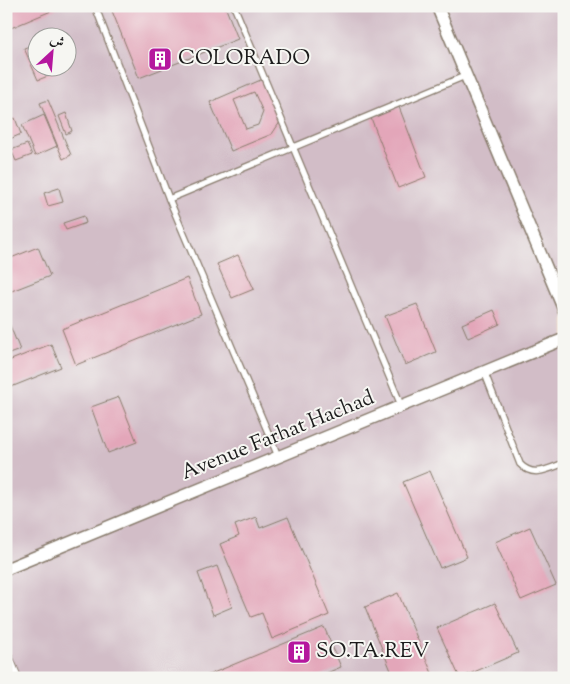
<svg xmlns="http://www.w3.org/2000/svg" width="570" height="684" viewBox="0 0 570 684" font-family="'Sorts Mill Goudy',Amiri,serif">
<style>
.industrial{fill:#d2bdc7;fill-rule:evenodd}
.building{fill:#e3a6b9;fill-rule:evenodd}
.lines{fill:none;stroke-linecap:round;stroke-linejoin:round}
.service-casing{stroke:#887b6c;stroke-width:8}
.minor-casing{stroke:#887b6c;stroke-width:14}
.tertiary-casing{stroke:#887b6c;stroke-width:16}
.service{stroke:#fff;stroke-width:5.5}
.minor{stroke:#fff;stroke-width:11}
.tertiary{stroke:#fff;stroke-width:14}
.labels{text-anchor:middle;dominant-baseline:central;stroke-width:4;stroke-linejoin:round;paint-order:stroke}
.poi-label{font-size:21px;fill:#1c1c1c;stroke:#f6f6f2;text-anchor:start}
.street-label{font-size:21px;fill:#1c1c1c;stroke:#f6f6f2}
</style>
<rect width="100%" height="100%" fill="#f6f6f2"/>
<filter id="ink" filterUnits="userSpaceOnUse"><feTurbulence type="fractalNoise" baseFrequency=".02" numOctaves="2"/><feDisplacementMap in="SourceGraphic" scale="10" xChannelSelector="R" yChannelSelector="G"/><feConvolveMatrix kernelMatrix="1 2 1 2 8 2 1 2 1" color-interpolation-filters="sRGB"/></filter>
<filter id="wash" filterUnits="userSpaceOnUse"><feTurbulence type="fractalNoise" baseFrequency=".0096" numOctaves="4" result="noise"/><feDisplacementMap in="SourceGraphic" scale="20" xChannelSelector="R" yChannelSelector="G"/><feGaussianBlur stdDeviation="1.12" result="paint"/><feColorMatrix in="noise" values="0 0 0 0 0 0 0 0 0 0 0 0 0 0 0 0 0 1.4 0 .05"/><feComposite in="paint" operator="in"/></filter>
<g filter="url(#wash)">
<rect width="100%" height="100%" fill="#f3dabc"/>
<!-- industrial -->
<path class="industrial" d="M6 6H564V678H6ZM38 38H68V68H38Z"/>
<g id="blocks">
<!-- building -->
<g class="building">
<path d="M6 6H63L6 30Z"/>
<path d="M110 6H225L238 39 139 78Z"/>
<path d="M38 43V68H56L58 72 38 80 24 48Z"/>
<path d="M263 79 280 122 272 134 231 151 210 102ZM254 92 263 112 258 125 246 129 234 100Z"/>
<path d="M48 100 71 155 63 159 40 103Z"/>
<path d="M399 107 426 177 398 188 371 118Z"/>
<path d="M66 113 72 131 66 134 59 116Z"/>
<path d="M44 115 57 146 35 156 22 125Z"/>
<path d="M15 118 21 134 10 139 6 121Z"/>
<path d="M27 144 32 155 16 161 11 150Z"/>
<path d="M59 188 63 202 48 206 44 193Z"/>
<path d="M84 216 86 223 66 230 63 223Z"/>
<path d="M38 247 50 276 9 292 6 285V260Z"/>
<path d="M238 255 254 289 232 298 217 264Z"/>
<path d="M187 278 201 314 76 365 62 329Z"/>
<path d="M417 304 436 352 405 365 385 316Z"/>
<path d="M494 310 500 324 468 338 462 324Z"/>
<path d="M6 316 20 350 6 355Z"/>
<path d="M51 344 61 367 6 389V362Z"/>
<path d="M119 397 137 442 108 453 91 407Z"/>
<path d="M430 471 467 557 440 568 403 482Z"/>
<path d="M256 517 260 528 288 517 329 615 272 639 262 613 251 617 220 544 239 536 235 525Z"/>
<path d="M530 527 556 585 521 600 495 542Z"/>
<path d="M217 566 232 607 213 615 198 573Z"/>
<path d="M398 593 434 678H394L365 607Z"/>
<path d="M495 603 518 653 460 678 437 628Z"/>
<path d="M324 627 341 667 315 678H201Z"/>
</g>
</g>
</g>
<g filter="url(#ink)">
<use href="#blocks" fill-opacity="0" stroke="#887b6c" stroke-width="1"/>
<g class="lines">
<!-- service casing -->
<g class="service-casing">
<g id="service">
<path d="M95 6 169 199 278 456"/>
<path d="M234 6 401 405"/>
<path d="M169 199 465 76"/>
<path d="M484 371 520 464C533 478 548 469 564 463"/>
</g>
</g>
<!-- minor casing -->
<g class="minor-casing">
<g id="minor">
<path d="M437 6 564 310"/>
<path d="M6 569 564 339"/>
</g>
</g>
<!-- tertiary casing -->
<g class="tertiary-casing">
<path id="tertiary" d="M6 659 14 678"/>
</g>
<!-- service -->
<use href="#service" class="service"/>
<!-- minor -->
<use href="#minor" class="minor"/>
<!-- tertiary -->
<use href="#tertiary" class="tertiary"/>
</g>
</g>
<!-- icons -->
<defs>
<g id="building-square" transform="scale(1.25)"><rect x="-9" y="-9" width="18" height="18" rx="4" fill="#b5179e" stroke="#f6f6f2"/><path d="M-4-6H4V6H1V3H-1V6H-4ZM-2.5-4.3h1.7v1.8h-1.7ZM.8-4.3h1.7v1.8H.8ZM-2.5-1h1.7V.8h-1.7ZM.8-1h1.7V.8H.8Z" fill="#fff"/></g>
</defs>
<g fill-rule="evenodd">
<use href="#building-square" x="160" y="59"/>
<use href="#building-square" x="299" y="652"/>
</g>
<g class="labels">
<!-- poi labels -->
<g class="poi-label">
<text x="178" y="59">COLORADO</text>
<text x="316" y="652">SO.TA.REV</text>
</g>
<!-- street labels -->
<g class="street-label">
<text transform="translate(278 436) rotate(-22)">Avenue Farhat Hachad</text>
</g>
</g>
<!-- margin -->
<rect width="570" height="684" fill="none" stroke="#f6f6f2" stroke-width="25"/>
<!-- north arrow -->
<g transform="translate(52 52) rotate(26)"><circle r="24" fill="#f6f6f2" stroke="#9f9f9c"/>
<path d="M0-4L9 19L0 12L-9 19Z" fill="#b5179e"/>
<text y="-8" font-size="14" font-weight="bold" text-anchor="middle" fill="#1c1c1c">ش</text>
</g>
</svg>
